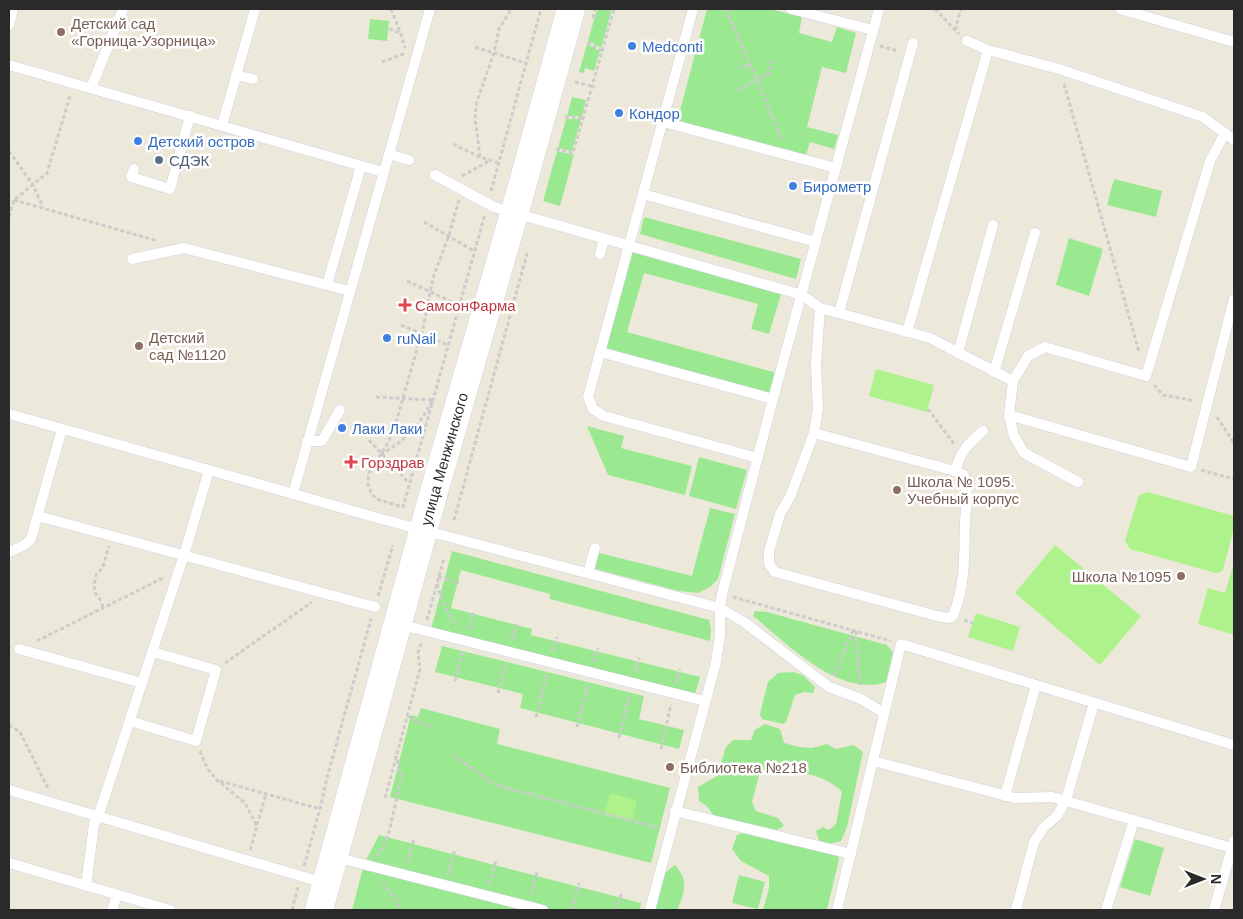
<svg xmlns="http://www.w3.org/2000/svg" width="1243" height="919" viewBox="0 0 1243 919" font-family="Arial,sans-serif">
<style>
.green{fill:#9ae991}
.pitch{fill:#aef28b}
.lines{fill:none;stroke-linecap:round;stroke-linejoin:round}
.service-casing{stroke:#d0cfe4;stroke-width:11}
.secondary-casing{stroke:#d0cfe4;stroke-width:29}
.path{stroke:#ccc;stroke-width:3;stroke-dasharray:4 2.5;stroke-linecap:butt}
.service{stroke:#fff;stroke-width:10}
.secondary{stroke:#fff;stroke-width:28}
.education-dot{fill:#8d6e63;stroke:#fff;stroke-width:2}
.shop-dot{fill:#3f7fe0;stroke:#fff;stroke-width:2}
.service-dot{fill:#5c6f8a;stroke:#fff;stroke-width:2}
.health-dot{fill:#e0444e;stroke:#fff;stroke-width:2}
.labels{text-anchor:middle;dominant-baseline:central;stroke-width:5;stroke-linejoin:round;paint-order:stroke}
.education-label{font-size:15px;fill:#785e54;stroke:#fff;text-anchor:start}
.shop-label{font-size:15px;fill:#366cbe;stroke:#fff;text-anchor:start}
.service-label{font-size:15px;fill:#4e5e75;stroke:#fff;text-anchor:start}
.health-label{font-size:15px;fill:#be3a42;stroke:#fff;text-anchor:start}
.street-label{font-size:15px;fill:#2a2a2a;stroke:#fff}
</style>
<rect width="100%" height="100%" fill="#ede9da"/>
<!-- green -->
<g class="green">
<path d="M597 9H612L601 48 588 41Z"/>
<path d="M707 9H770L802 17 799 33 832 42 837 27 856 33 846 73 822 67 807 127 838 135 834 149 810 142 806 155 677 122Z"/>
<path d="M370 19 389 21 387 41 368 39Z"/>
<path d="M587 44 600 51 594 71 585 68 584 73 579 72Z"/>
<path d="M572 97 586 100 582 116H567Z"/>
<path d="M566 119H581L572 151 558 148Z"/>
<path d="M557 151 574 155 560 206 543 201Z"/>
<path d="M1114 179 1162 191 1156 217 1107 205Z"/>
<path d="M644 217 801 259 796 279 640 234Z"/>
<path d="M1069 238 1103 249 1089 296 1056 285Z"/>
<path d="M631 252 781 294 769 334 751 329 758 304 644 273 627 332 777 373 771 395 605 349Z"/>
<path d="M587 426 624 436 621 448 692 466 685 495 608 475Z"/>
<path d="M699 457 747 470 736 509 689 496Z"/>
<path d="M710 508 735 514 718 579 710 587 698 593 679 591 595 569 599 553 692 576Z"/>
<path d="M452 551 709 620 711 629 710 641 550 599V594L461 570 451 608 532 629 531 635 700 677 695 694 431 629Z"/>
<path d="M755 611 767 612 887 645 893 652 886 682C839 698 787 643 753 616Z"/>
<path d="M442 646 644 696 639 719 684 730 679 749 520 708 523 694 435 672Z"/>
<path d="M793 672 803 675 815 687 813 693 804 692 795 695 786 722 783 724 762 719 760 714 768 682 778 673Z"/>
<path d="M421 708 500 729 497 744 670 788 651 863 390 797 411 715 418 717Z"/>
<path d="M765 724 780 729 784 743 799 747 812 748 827 744 836 749 854 745 863 752 847 827 841 841 829 844 819 841 816 831 823 827 829 830 836 824 842 792C827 774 790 770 767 767L759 775 752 802 756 811 778 818 784 826 777 830 713 815 707 806 699 801 698 787 717 776 726 747 733 740H751L755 730Z"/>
<path d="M745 832 838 856 839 859 827 910H763L769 888V876L741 861 732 849 737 835Z"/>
<path d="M379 835 641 903 640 910H352L364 864Z"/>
<path d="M1135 839 1164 848 1150 896 1120 887Z"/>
<path d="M675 865C688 880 686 890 678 908L680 910H655L665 873Z"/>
<path d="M739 875 765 882 758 909 732 903Z"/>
</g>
<!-- pitch -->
<g class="pitch">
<path d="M876 369 934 385 927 412 869 396Z"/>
<path d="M1148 492 1234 516V528L1223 570 1219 573H1216L1130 549 1125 541 1139 495Z"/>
<path d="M1055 545 1141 616 1100 665 1015 593Z"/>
<path d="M1234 562V635L1198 624 1208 588 1225 593Z"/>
<path d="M976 613 1020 627 1013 651 968 637Z"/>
<path d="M610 793 637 800 632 821 604 815Z"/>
</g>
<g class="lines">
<!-- service casing -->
<g class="service-casing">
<g id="service">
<path d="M693 9 588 397 593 409 604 416 758 458"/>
<path d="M791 9 873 30"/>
<path d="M1120 9 1234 42"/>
<path d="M9 25 13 9"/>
<path d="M967 41 988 50 1059 69 1203 117 1234 140"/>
<path d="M9 65 383 172"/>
<path d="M236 75 253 79"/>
<path d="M91 88 123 9"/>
<path d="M663 122 836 168"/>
<path d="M222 126 255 9"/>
<path d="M389 154 409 160"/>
<path d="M134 169 131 177 170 189 190 116"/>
<path d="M435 175 494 207 802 295 820 308 930 338 1013 381 1009 415 1191 467 1234 299"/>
<path d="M643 194 816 242"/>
<path d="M600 254 604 239"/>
<path d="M132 259 184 248 350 291"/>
<path d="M327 285 361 166"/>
<path d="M839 313 913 43"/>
<path d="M907 332 988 50"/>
<path d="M600 352 773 399"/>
<path d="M958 353 993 225"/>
<path d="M994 372 1035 233"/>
<path d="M1013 381 1028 356 1045 347 1146 376 1210 161 1225 133"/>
<path d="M9 414 209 470 184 555 98 817 94 824 86 886"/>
<path d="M1009 415 1014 436 1024 453 1078 482"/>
<path d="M814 433 955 471 964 475C969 493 966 503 965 521 964 555 966 583 953 616L948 618 937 616 775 572 769 564V551L780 514 790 497 814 433 818 409 816 364 820 308"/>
<path d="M307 441H322L340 410"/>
<path d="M209 470 381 519 720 608 744 622 829 687 861 699 884 713"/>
<path d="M955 471C961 452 967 444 983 431"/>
<path d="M293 494 430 9"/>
<path d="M38 516 375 607"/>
<path d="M9 552 23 546 31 539 62 429"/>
<path d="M588 573 595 548"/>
<path d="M398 624 705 701"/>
<path d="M19 649 142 683"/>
<path d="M130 721 196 741 216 670 153 652"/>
<path d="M873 761 1015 798 1052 797 1232 848"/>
<path d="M9 790 324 883"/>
<path d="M1005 796 1036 685"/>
<path d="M675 811 851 854"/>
<path d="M335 857 543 910"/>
<path d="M9 863 170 910"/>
<path d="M112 910 117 895"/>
<path d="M650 910 716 662 720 635V608L722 594 773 399 879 9"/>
<path d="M837 910 901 644 1234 745"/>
<path d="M1016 910 1034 842 1044 827 1057 816 1066 800 1094 703"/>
<path d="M1106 910 1134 820"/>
<path d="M1214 910 1234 841"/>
</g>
</g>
<!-- secondary casing -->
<g class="secondary-casing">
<g id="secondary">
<path id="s1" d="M319 910 435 488 521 190 571 9"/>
</g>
</g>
<!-- path -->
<g class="path">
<path d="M391 9 401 34 405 48"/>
<path d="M726 9 783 141"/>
<path d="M935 9 959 34"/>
<path d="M593 18 595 9"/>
<path d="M389 29 401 33"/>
<path d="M955 30 961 9"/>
<path d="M880 46 898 51"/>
<path d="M475 47 526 63"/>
<path d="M602 51 614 9"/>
<path d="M382 62 406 53"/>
<path d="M740 68 751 65"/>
<path d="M575 82 595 87"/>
<path d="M1064 84 1139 352"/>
<path d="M738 90 770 73 771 60"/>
<path d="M565 117 583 118"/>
<path d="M453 144 480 157 499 163"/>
<path d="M556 149 573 153 602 51 586 42"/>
<path d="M9 151 33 185 43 207"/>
<path d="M480 157 475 118 477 101 494 53 499 29 511 9"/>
<path d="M462 176 489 161"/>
<path d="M491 191 541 9"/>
<path d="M14 200 158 241"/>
<path d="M459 200 449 235 433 278 423 328 397 419 388 443 369 473 368 485 372 495 379 500 403 507 485 214"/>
<path d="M9 217 14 200 47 173 70 96"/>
<path d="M424 222 474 251"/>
<path d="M407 281 459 305"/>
<path d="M401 325 448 345"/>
<path d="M1154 385 1163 395 1195 401"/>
<path d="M376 397 433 400C420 424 406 441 381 454"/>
<path d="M928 409 954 444"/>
<path d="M1217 417 1234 443"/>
<path d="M369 440 409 483"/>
<path d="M1201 470 1234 479"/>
<path d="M454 520 528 250"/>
<path d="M438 577 459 583"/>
<path d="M437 584 443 603 456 626"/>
<path d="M378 596 393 545"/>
<path d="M733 597 891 641"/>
<path d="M103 607 100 599 95 593 94 585 96 575 103 567 109 546"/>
<path d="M427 620 444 558"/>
<path d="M964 620 973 623"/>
<path d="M469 629 474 610"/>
<path d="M856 631 860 685"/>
<path d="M512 640 517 621"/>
<path d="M37 641 163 578"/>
<path d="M553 651 557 637"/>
<path d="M594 662 598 648"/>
<path d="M225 663 312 602"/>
<path d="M635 672 639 658"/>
<path d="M834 676 853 630"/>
<path d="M455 681 463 652"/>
<path d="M676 683 680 669"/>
<path d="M498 693 506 663"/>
<path d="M407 716 433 728"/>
<path d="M536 717 547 674"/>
<path d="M9 725 20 732 48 788"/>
<path d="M577 727 588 685"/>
<path d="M619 738 630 693"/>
<path d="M661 749 671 704"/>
<path d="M200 751 207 768 217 780 245 803 257 826 250 850"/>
<path d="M454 755 495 785 660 828"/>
<path d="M220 781 320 809"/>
<path d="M385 798 420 669 418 653 422 641"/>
<path d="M257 825 266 794"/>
<path d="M377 857 388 836 400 784 401 776 396 756"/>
<path d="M408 863 414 839"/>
<path d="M304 866 320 809 328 774 371 619"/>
<path d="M448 874 455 850"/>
<path d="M383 882 402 910"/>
<path d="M489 884 496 861"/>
<path d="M531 895 537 872"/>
<path d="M292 910 298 887"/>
<path d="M572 910 579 883"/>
<path d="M617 910 621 894"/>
</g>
<!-- service -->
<use href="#service" class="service"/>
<!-- secondary -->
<use href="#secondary" class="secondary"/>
</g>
<!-- markers -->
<g class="education-dot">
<circle cx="61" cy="32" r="5"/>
<circle cx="139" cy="346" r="5"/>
<circle cx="897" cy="490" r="5"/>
<circle cx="1181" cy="576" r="5"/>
<circle cx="670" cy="767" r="5"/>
</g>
<g class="shop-dot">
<circle cx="632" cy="46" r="5"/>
<circle cx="619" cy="113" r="5"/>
<circle cx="138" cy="141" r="5"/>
<circle cx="793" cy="186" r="5"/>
<circle cx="387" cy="338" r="5"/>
<circle cx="342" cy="428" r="5"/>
</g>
<circle class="service-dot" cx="159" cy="160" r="5"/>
<g class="health-dot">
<path d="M402.5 297.5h5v5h5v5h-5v5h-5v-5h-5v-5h5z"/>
<path d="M348.5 454.5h5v5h5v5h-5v5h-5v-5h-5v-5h5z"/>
</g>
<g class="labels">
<!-- education labels -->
<g class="education-label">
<text x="71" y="23">Детский сад<tspan x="71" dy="17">«Горница-Узорница»</tspan></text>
<text x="149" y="337">Детский<tspan x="149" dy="17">сад №1120</tspan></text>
<text x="907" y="481">Школа № 1095.<tspan x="907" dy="17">Учебный корпус</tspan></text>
<text x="1171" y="576" text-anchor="end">Школа №1095</text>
<text x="680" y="767">Библиотека №218</text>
</g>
<!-- shop labels -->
<g class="shop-label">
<text x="642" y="46">Medconti</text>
<text x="629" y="113">Кондор</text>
<text x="148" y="141">Детский остров</text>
<text x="803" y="186">Бирометр</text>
<text x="397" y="338">ruNail</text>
<text x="352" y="428">Лаки Лаки</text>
</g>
<!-- service labels -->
<g class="service-label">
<text x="169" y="160">СДЭК</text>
</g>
<!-- health labels -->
<g class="health-label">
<text x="415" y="305">СамсонФарма</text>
<text x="361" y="462">Горздрав</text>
</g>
<!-- street labels -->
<g class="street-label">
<text stroke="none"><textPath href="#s1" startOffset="468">улица Менжинского</textPath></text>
</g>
</g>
<!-- border -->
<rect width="1243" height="919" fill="none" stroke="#2a2a2a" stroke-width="20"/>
<!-- north arrow -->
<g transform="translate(1203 879) rotate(90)" stroke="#ffffff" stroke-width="4" paint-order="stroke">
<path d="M0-4L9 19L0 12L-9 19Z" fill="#2a2a2a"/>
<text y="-8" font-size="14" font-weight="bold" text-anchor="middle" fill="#2a2a2a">N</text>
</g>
</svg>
